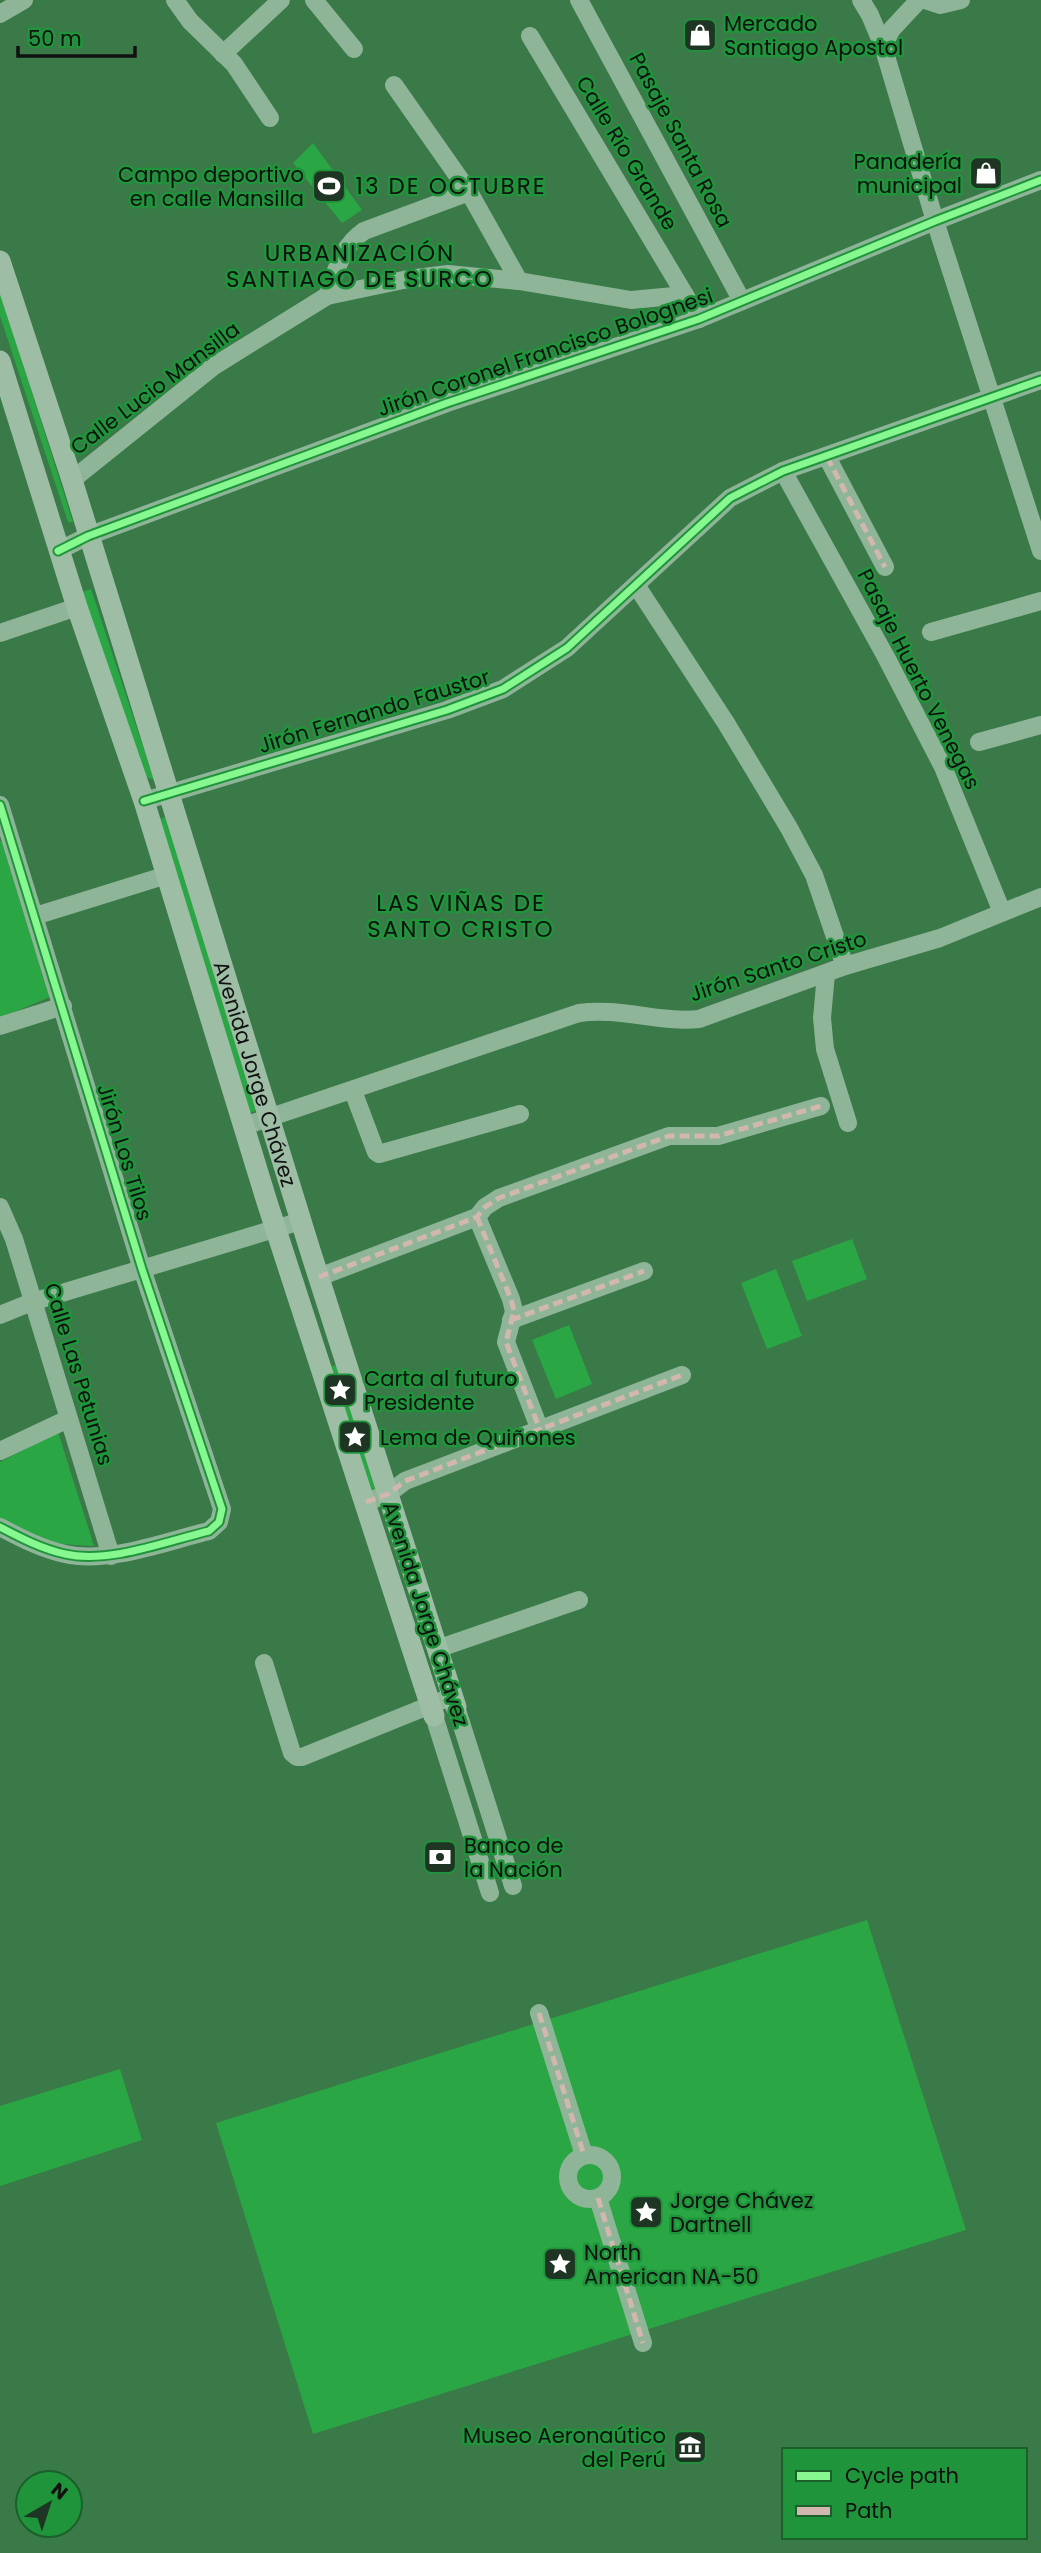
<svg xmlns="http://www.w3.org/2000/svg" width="1041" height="2553" viewBox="0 0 1041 2553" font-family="Poppins,sans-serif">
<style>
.green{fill:#2aa645}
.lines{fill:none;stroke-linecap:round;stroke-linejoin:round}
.minor{stroke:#8fb598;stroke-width:18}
.major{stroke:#9dbda5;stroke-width:21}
.quiet{stroke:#d1b7ad;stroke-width:5;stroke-dasharray:10 5;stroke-linecap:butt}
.cycleway-casing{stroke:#1f943a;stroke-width:11}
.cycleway{stroke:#87f88f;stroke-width:7}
.labels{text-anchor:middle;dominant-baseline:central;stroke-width:5;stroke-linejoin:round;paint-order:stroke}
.poi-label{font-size:21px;fill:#111;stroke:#1f943a;text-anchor:start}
.street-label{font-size:21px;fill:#111;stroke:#1f943a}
.neighbourhood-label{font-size:23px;letter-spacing:2px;fill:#111;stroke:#1f943a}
</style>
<rect width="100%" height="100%" fill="#3a7948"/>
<!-- green -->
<g class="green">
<path d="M313 143 362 210 342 223 293 163Z"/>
<path d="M0 292 73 522H68L0 316Z"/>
<path d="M91 589 154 780 141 775 80 593Z"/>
<path d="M166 817 258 1110 250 1113 158 819Z"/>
<path d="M0 841 6 843 57 994 0 1018Z"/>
<path d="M852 1239 867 1279 807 1301 792 1261Z"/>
<path d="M776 1269 802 1336 767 1349 741 1283Z"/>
<path d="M569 1325 592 1384 556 1399 532 1340Z"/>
<path d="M336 1365 376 1489 368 1491 328 1367Z"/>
<path d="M58 1432 94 1546C51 1544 37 1544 0 1518V1462Z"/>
<path d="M867 1920 966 2230 313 2434 216 2123Z"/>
<path d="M120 2069 142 2140 0 2186V2106Z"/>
</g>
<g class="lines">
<!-- minor -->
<g class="minor">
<path d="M175 0 190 21 234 64 270 118"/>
<path d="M314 0 354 49"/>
<path d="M579 0 742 301"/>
<path d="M861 0 870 15 883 46 935 221 1041 551"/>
<path d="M925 0 940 5 961 0"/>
<path d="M0 14 24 0"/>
<path d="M530 36 685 295"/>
<path d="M883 46 892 29 919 0"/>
<path d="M223 54 281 0"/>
<path d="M394 85 469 192 519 281"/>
<path d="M327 296C336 271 341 247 364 231L469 192"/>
<path d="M827 457 885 567"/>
<path d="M783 471 886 657 943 767 1002 912"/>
<path d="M72 480 214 366 327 296 408 279 448 274 519 281 631 300 685 295 699 319"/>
<path d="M58 551 88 536 447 403 699 319 935 221 1041 180"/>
<path d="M636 585 726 723 789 828 814 875 845 966"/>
<path d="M931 632 1041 601"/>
<path d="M0 633 77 607"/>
<path d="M979 742 1041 725"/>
<path d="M144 801 447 710 503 689 567 648 730 498 783 471 1041 380"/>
<path d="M0 805 142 1269 222 1509 219 1522 209 1531C167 1541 109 1564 65 1554 42 1549 21 1538 0 1527"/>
<path d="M35 916 167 875"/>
<path d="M826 974 822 1018 825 1049 848 1123"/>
<path d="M0 1026 63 1006"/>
<path d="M353 1091 376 1152 379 1154 520 1114"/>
<path d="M244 1126 579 1013C619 1007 659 1023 699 1019L845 966 940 938 1041 897"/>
<path d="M0 1207 14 1239 111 1556"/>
<path d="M477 1217 511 1299 514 1311 506 1342 540 1430"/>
<path d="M319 1277 477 1217 485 1207 499 1198 669 1136H718L821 1106"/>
<path d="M0 1315 32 1302 301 1221"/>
<path d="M511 1320 644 1271"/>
<path d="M0 1451 68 1419"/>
<path d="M366 1502 388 1494 405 1481 682 1375"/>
<path d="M437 1649 579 1600"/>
<path d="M264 1663 292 1753 297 1757H302L443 1700"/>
<path d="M456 1707 513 1886"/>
<path d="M434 1716 490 1893"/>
<path d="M539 2013 584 2155"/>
<circle cx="590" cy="2177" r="22"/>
<path d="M598 2198 643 2343"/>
</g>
<!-- major -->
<g class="major">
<path id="s1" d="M0 261 72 480 310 1250 456 1707"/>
<path d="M0 361 77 607 144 801 267 1202 434 1716"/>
</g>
<!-- quiet -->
<g class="quiet">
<path d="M827 457 885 567"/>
<path d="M477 1217 511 1299 514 1311 506 1342 540 1430"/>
<path d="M319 1277 477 1217 485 1207 499 1198 669 1136H718L821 1106"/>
<path d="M511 1320 644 1271"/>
<path d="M366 1502 388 1494 405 1481 682 1375"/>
<path d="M539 2013 584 2155"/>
<path d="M598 2198 643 2343"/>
</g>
<!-- cycleway casing -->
<g class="cycleway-casing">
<g id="cycleway">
<path d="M58 551 88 536 447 403 699 319 935 221 1041 180"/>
<path d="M144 801 447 710 503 689 567 648 730 498 783 471 1041 380"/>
<path d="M0 805 142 1269 222 1509 219 1522 209 1531C167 1541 109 1564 65 1554 42 1549 21 1538 0 1527"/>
</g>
</g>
<!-- cycleway -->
<use href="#cycleway" class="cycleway"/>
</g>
<!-- icons -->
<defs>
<g id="shop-square" transform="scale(1.75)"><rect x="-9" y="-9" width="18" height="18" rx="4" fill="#1f3524" stroke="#1f943a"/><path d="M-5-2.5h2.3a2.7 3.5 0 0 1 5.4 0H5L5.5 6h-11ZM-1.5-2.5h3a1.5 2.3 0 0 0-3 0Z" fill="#fff"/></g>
<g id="stadium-square" transform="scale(1.75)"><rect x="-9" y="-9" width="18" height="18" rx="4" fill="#1f3524" stroke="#1f943a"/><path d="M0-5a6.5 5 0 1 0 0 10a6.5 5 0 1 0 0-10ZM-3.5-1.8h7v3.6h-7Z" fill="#fff"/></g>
<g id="sight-square" transform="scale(1.75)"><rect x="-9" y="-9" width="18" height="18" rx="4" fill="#1f3524" stroke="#1f943a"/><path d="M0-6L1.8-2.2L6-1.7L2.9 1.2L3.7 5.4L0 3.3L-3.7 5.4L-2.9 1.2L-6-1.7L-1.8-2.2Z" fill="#fff"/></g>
<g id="bank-square" transform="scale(1.75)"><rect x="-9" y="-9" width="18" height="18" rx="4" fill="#1f3524" stroke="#1f943a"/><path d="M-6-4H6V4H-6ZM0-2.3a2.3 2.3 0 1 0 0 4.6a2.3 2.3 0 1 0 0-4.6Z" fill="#fff"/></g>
<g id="museum-square" transform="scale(1.75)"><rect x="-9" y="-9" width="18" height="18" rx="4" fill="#1f3524" stroke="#1f943a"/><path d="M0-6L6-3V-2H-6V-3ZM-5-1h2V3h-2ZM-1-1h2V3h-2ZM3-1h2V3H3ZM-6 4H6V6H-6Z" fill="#fff"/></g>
</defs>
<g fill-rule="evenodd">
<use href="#shop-square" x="700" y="35"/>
<use href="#shop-square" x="986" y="173"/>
<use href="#stadium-square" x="329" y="186"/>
<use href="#sight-square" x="340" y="1390"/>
<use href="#sight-square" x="355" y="1437"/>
<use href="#bank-square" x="440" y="1857"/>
<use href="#sight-square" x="646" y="2212"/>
<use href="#sight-square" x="560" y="2264"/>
<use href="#museum-square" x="690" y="2447"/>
</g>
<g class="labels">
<!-- poi labels -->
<g class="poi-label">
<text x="724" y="23">Mercado<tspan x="724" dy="24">Santiago Apostol</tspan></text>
<text x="962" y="161" text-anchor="end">Panadería<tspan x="962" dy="24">municipal</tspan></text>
<text x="304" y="174" text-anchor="end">Campo deportivo<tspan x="304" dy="24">en calle Mansilla</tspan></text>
<text x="364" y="1378">Carta al futuro<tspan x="364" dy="24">Presidente</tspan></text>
<text x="380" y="1437">Lema de Quiñones</text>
<text x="464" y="1845">Banco de<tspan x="464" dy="24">la Nación</tspan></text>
<text x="670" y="2200">Jorge Chávez<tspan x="670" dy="24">Dartnell</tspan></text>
<text x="584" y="2252">North<tspan x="584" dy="24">American NA-50</tspan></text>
<text x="666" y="2435" text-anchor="end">Museo Aeronaútico<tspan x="666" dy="24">del Perú</tspan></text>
</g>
<!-- street labels -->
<g class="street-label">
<text transform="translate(681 140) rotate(62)">Pasaje Santa Rosa</text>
<text transform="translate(627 153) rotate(59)">Calle Río Grande</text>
<text transform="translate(545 352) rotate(-19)">Jirón Coronel Francisco Bolognesi</text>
<text transform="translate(155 388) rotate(-37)">Calle Lucio Mansilla</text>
<text transform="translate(919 679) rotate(63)">Pasaje Huerto Venegas</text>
<text transform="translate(374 711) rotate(-17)">Jirón Fernando Faustor</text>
<text transform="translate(778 966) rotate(-18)">Jirón Santo Cristo</text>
<text stroke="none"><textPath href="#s1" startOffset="852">Avenida Jorge Chávez</textPath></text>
<text transform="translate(125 1152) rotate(73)">Jirón Los Tilos</text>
<text transform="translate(79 1374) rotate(73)">Calle Las Petunias</text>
<text transform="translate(426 1614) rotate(72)">Avenida Jorge Chávez</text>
</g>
<!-- neighbourhood labels -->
<g class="neighbourhood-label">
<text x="451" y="186">13 DE OCTUBRE</text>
<text x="360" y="253">URBANIZACIÓN<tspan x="360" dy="26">SANTIAGO DE SURCO</tspan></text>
<text x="461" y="903">LAS VIÑAS DE<tspan x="461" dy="26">SANTO CRISTO</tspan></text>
</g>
</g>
<!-- legend -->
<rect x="782" y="2448" width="245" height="91" fill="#1f943a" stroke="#19602a" stroke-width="2"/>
<rect x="796" y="2471" width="35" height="10" fill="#87f88f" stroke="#19602a" stroke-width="2"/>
<text x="845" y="2483" font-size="21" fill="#111111">Cycle path</text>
<rect x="796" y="2506" width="35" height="10" fill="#d1b7ad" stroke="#19602a" stroke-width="2"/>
<text x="845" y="2518" font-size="21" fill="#111111">Path</text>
<!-- north arrow -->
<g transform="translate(49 2504) rotate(39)"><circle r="33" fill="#1f943a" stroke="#19602a" stroke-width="2"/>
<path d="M0-5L12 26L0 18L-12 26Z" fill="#1f3524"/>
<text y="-10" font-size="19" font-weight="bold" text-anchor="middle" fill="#111111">N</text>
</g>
<!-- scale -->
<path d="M18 46v10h117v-10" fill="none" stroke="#111111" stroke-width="3.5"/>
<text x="28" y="46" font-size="21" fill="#111111" stroke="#1f943a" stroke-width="5" paint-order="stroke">50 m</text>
</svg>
